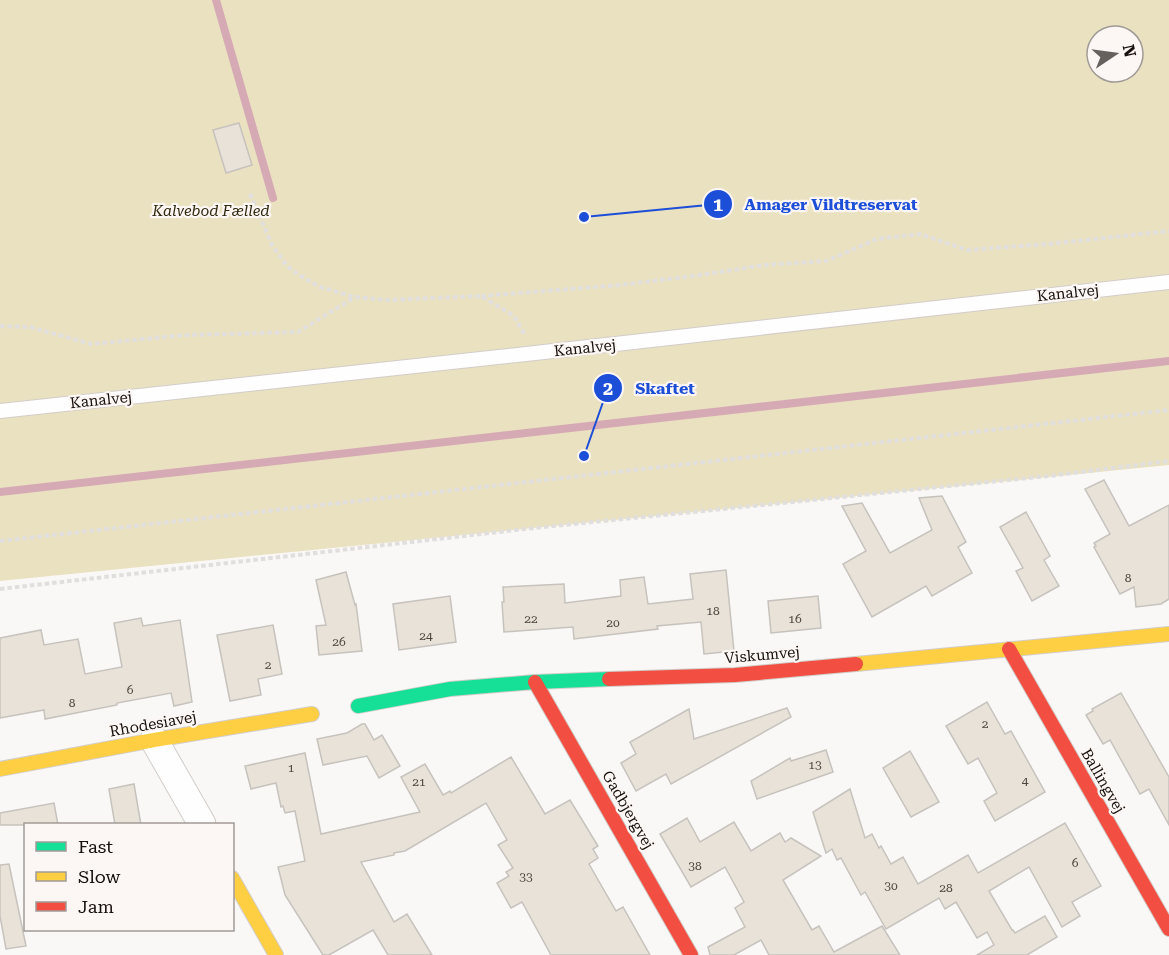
<svg xmlns="http://www.w3.org/2000/svg" width="1169" height="955" viewBox="0 0 1169 955" font-family="'Roboto Serif',serif">
<style>
.green{fill:#eae1c1;fill-rule:evenodd}
.lines{fill:none;stroke-linecap:round;stroke-linejoin:round}
.stream{stroke:#d6aab4;stroke-width:8}
.building{fill:#e9e2d9;stroke:#c6c2bd;stroke-width:1.5}
.lane-casing{stroke:#d2cdc9;stroke-width:16}
.street-casing{stroke:#d2cdc9;stroke-width:29}
.fast-casing{stroke:#d2cdc9;stroke-width:16}
.slow-casing{stroke:#d2cdc9;stroke-width:16}
.jam-casing{stroke:#d2cdc9;stroke-width:16}
.path{stroke:#e0dfde;stroke-width:4;stroke-dasharray:4.5 3;stroke-linecap:butt}
.lane{stroke:#fefefe;stroke-width:14}
.street{stroke:#fefefe;stroke-width:27}
.fast{stroke:#16e098;stroke-width:14}
.slow{stroke:#ffcf43;stroke-width:14}
.jam{stroke:#f24e42;stroke-width:14}
.labels{text-anchor:middle;dominant-baseline:central;stroke-width:4.5;stroke-linejoin:round;paint-order:stroke}
.number-label{font-size:12px;fill:#4d4640}
.park-label{font-size:15px;font-style:italic;fill:#2f290e;stroke:#fcf7f4}
.street-label{font-size:15px;fill:#18100c;stroke:#fcf7f4}
.leader{fill:none;stroke:#1d4ed8;stroke-width:2}
.callout-dot{fill:#1d4ed8;stroke:#fcf7f4;stroke-width:2}
.mark-label{font-size:18px;text-anchor:middle;font-weight:bold;fill:#fff}
.callout-label{font-size:16px;text-anchor:middle;font-weight:bold;fill:#1d4ed8;stroke:#fcf7f4;stroke-width:4.5;stroke-linejoin:round;paint-order:stroke}
</style>
<rect width="100%" height="100%" fill="#faf8f6"/>
<!-- green -->
<path class="green" d="M0 0H1169V465L0 581ZM1097 36H1133V72H1097Z"/>
<g class="lines">
<!-- stream -->
<g class="stream">
<path d="M216 0 273 198"/>
<path d="M0 492 1169 361"/>
</g>
</g>
<!-- building -->
<g class="building">
<path d="M239 123 252 165 226 173 213 130Z"/>
<path d="M1104 480 1129 526 1169 505V599L1161 604 1136 607 1134 587 1120 594 1094 547 1096 546 1094 543 1110 534 1085 489Z"/>
<path d="M942 496 966 542 958 547 972 573 932 596 926 586 872 617 843 564 866 551 842 506 862 503 890 553 932 530 919 498Z"/>
<path d="M1026 512 1050 556 1044 560 1059 586 1032 601 1016 571 1023 568 1000 527Z"/>
<path d="M726 570 734 651 704 654 701 622 657 626 658 629 574 639 573 627 504 632 502 602H504L503 587 564 584 565 603 621 596 620 580 644 577 648 604 693 599 690 574Z"/>
<path d="M346 572 355 605 356 604 362 651 319 655 316 626 326 625 316 580Z"/>
<path d="M450 596 456 642 399 650 393 604Z"/>
<path d="M818 596 821 628 771 633 768 601Z"/>
<path d="M141 618 143 626 180 620 192 702 174 706 171 693 117 703V705L45 719 44 710 0 718V638L41 630 44 645 78 639 85 674 122 667 114 623Z"/>
<path d="M273 625 282 674 258 679 261 695 230 701 217 635Z"/>
<path d="M1121 693 1169 777V825L1149 789 1140 794 1110 740 1103 744 1086 715 1093 711 1092 709Z"/>
<path d="M987 702 1005 734 1011 731 1045 792 995 821 984 801 997 793 978 758 968 764 946 726Z"/>
<path d="M787 708 791 717 671 784 666 774 636 791 621 763 636 754 630 742 689 709 694 739Z"/>
<path d="M362 724H365L374 740 382 735 400 766 379 778 367 756 323 765 317 739 347 733Z"/>
<path d="M826 750 833 772 757 799 751 781 790 758 791 761Z"/>
<path d="M910 751 939 802 911 817 883 768Z"/>
<path d="M305 753 321 834 420 812 401 777 425 764 443 795 450 791 451 793 511 757 545 814 570 800 598 846 593 849 598 858 589 864 616 911 623 907 650 955H551L522 902 511 908 497 883 509 876 506 872 513 868 498 845 507 840 486 803 405 851 394 853V855L361 862 394 922 407 914 432 955H388L373 930 329 955H323L285 895 278 867 305 861 295 811 285 813 283 806 281 807 276 783 251 789 245 766Z"/>
<path d="M134 784 141 825H115L109 789Z"/>
<path d="M850 789 865 838 872 834 879 848 881 846 891 864 903 857 918 884 968 855 978 873 1065 823 1101 886 1072 902 1080 916 1062 927 1029 867 989 891 1012 930H1013L1015 933 1045 916 1057 937 1027 955H977L994 945 987 932 977 938 956 902 945 909 939 898 886 929 865 892 861 895 841 858 837 860 832 849 826 853 813 812Z"/>
<path d="M54 803 58 825H0V813Z"/>
<path d="M687 818 700 842 734 822 751 851 780 833 785 842 791 838 821 856 783 880 812 930 819 926 834 952 882 926 900 955H769L761 940 734 955H710L708 947 745 927 735 908 744 902 725 867 691 887 660 834Z"/>
<path d="M9 864 26 946 6 949 0 916V865Z"/>
</g>
<g class="lines">
<!-- lane casing -->
<g class="lane-casing">
<path id="lane" d="M0 411 535 353 1169 282"/>
</g>
<!-- street casing -->
<g class="street-casing">
<path id="street" d="M154 740 202 824"/>
</g>
<!-- fast casing -->
<g class="fast-casing">
<path id="fast" d="M358 706 450 689 535 682 609 679"/>
</g>
<!-- slow casing -->
<g class="slow-casing">
<g id="slow">
<path d="M856 664 1169 634"/>
<path d="M0 769 154 740 312 714"/>
<path d="M232 878 276 955"/>
</g>
</g>
<!-- jam casing -->
<g class="jam-casing">
<g id="jam">
<path d="M1009 649 1169 929"/>
<path d="M609 679 735 675 856 664"/>
<path d="M535 682 691 955"/>
</g>
</g>
<!-- path -->
<g class="path">
<path d="M250 194 272 245 287 266 299 275 320 287 355 297 385 300 481 296 514 316 525 335"/>
<path d="M481 296 620 285 693 276 765 265 826 261 877 239 920 234 967 250 1048 244 1169 231"/>
<path d="M0 326 30 327 91 344 186 335 298 332 355 297"/>
<path d="M0 541 1169 410"/>
<path d="M0 589 525 529 1049 476 1169 461"/>
</g>
<!-- lane -->
<use href="#lane" class="lane"/>
<!-- street -->
<use href="#street" class="street"/>
<!-- fast -->
<use href="#fast" class="fast"/>
<!-- slow -->
<use href="#slow" class="slow"/>
<!-- jam -->
<use href="#jam" class="jam"/>
</g>
<g class="labels">
<!-- number labels -->
<g class="number-label">
<text x="1128" y="578">8</text>
<text x="713" y="611">18</text>
<text x="531" y="619">22</text>
<text x="795" y="619">16</text>
<text x="613" y="623">20</text>
<text x="426" y="636">24</text>
<text x="339" y="642">26</text>
<text x="268" y="665">2</text>
<text x="130" y="690">6</text>
<text x="72" y="703">8</text>
<text x="985" y="724">2</text>
<text x="815" y="765">13</text>
<text x="291" y="768">1</text>
<text x="1025" y="781">4</text>
<text x="419" y="782">21</text>
<text x="1075" y="863">6</text>
<text x="695" y="866">38</text>
<text x="526" y="877">33</text>
<text x="891" y="886">30</text>
<text x="946" y="888">28</text>
</g>
<!-- park labels -->
<g class="park-label">
<text x="211" y="211">Kalvebod Fælled</text>
</g>
<!-- street labels -->
<g class="street-label">
<text transform="translate(1068 293) rotate(-6)">Kanalvej</text>
<text transform="translate(585 348) rotate(-6)">Kanalvej</text>
<text transform="translate(101 400) rotate(-6)">Kanalvej</text>
<text transform="translate(762 655) rotate(-5)">Viskumvej</text>
<text transform="translate(153 724) rotate(-10)">Rhodesiavej</text>
<text transform="translate(1103 781) rotate(60)">Ballingvej</text>
<text transform="translate(628 810) rotate(60)">Gadbjergvej</text>
</g>
</g>
<!-- callouts -->
<path class="leader" d="M584 217L718 204M584 456L608 388"/>
<g class="callout-dot">
<circle cx="584" cy="217" r="6"/>
<circle cx="584" cy="456" r="6"/>
<circle cx="718" cy="204" r="15"/>
<circle cx="608" cy="388" r="15"/>
</g>
<g class="mark-label">
<text x="718" y="211">1</text>
<text x="608" y="395">2</text>
</g>
<g class="callout-label">
<text x="831" y="210">Amager Vildtreservat</text>
<text x="665" y="394">Skaftet</text>
</g>
<!-- legend -->
<rect x="24" y="823" width="210" height="108" fill="#fcf7f4" stroke="#a19b97" stroke-width="1.5"/>
<rect x="36" y="842" width="30" height="9" fill="#16e098" stroke="#a19b97" stroke-width="1.5"/>
<text x="78" y="853" font-size="18" fill="#18100c">Fast</text>
<rect x="36" y="872" width="30" height="9" fill="#ffcf43" stroke="#a19b97" stroke-width="1.5"/>
<text x="78" y="883" font-size="18" fill="#18100c">Slow</text>
<rect x="36" y="902" width="30" height="9" fill="#f24e42" stroke="#a19b97" stroke-width="1.5"/>
<text x="78" y="913" font-size="18" fill="#18100c">Jam</text>
<!-- north arrow -->
<g transform="translate(1115 54) rotate(77)"><circle r="28" fill="#fcf7f4" stroke="#a19b97" stroke-width="1.5"/>
<path d="M0-4.5L10 22L0 15L-10 22Z" fill="#67615e"/>
<text y="-9" font-size="16" font-weight="bold" text-anchor="middle" fill="#18100c">N</text>
</g>
</svg>
